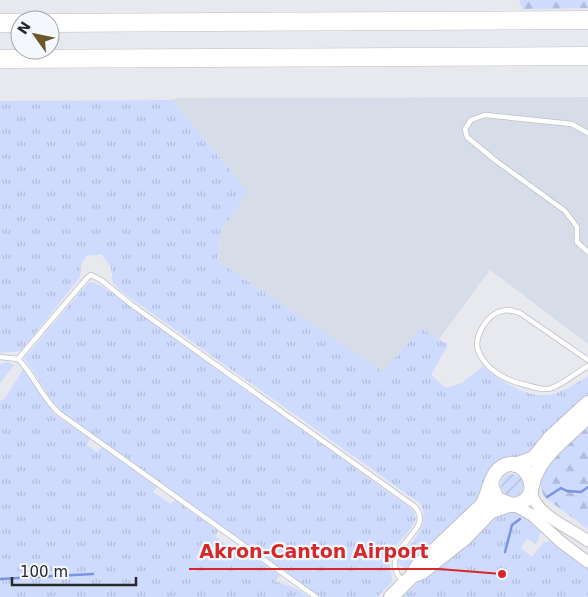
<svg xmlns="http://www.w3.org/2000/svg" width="588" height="597" viewBox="0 0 588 597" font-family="'DejaVu Sans',sans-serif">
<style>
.built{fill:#d7dce9}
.grass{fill:url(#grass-tufts)}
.forest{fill:url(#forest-firs)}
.garden{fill:url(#garden-furrows)}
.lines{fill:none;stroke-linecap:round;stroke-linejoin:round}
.stream{stroke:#7b94df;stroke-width:2.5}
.service-casing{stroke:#bfc1c6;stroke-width:6}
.tertiary-casing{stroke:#bfc1c6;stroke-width:13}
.secondary-casing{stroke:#bfc1c6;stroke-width:16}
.motorway-casing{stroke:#bfc1c6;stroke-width:19}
.service{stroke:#fff;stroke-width:4.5}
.tertiary{stroke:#fff;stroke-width:11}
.secondary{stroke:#fff;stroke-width:14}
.motorway{stroke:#fff;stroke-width:18}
.leader{fill:none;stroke:#d62828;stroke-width:2}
.callout-dot{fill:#d62828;stroke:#f4f7fc;stroke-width:2}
.callout-label{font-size:19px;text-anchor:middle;font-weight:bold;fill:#d62828;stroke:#f4f7fc;stroke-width:4.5;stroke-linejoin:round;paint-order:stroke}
</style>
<defs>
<pattern id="grass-tufts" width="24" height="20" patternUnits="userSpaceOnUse" patternTransform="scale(1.25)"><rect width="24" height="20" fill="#cedbfe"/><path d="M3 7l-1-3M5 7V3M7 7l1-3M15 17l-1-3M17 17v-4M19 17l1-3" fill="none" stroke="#b1bcda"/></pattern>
<pattern id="forest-firs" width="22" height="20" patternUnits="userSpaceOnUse" patternTransform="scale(1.25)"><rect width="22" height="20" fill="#cedbfe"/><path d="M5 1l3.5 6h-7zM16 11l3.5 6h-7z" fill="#b1bcda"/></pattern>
<pattern id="garden-furrows" width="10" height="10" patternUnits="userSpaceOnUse" patternTransform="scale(1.25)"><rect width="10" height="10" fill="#cedbfe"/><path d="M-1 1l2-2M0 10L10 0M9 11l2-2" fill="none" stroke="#b1bcda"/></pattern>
</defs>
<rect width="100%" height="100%" fill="#e7e9ef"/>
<!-- built -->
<path class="built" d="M588 97V344L490 270 439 339 421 328 383 373 217 261 221 230 248 192 172 100 177 98Z"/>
<!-- grass -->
<g class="grass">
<path d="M172 100 248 192 221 230 217 261 383 372 421 328 448 345 431 375 446 388 462 383 483 366C501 382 531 402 557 393 568 389 578 382 588 376V395L584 402C560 424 537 457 502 459L488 472 476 506 412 567 405 569 400 565 398 561C410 542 431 527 421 504L122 292 113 283 111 267 101 254 86 256 81 265 80 277 21 351 0 353V101Z"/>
<path d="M89 282 102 286 413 510 416 519C410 534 393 544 390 559 388 568 393 574 392 582L377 597H321L62 412 53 402 24 358Z"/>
<path d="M8 362 14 365 0 383V364Z"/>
<path d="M24 368 54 414 90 439 87 445 97 452 102 447 157 487 153 492 171 504 175 500 218 531 215 536 232 549 237 544 280 575 275 581 295 588 309 597H0V401L5 398Z"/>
<path d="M517 511 539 524 541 533 536 544 527 539 521 548 532 557 544 542 556 541 588 569V597H402L492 513Z"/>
</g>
<!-- forest -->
<g class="forest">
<path d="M519 0H588V8L522 9Z"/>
<path d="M588 419V529L544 497 539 481 545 467Z"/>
</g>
<!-- garden -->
<circle class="garden" cx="512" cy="485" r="11"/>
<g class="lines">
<!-- stream -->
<g class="stream">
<path d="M547 497 561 488 567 491 581 492 588 487"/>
<path d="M505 552 512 525 520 519"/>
<path d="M0 579 93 574"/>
</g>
<!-- service casing -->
<g class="service-casing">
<g id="service">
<path d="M588 133 572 124 485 115 471 120 465 129 467 137 495 160 565 211 577 227V242L588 252"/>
<path d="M0 357 18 359C34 375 42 398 59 413L316 597"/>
<path d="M18 359 87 278 91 275 101 280 132 305 414 506C439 532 374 547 402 581"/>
<path d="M588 360 520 313C514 311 508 309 502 311 487 314 474 336 478 350 485 370 507 381 526 385 534 387 544 391 552 388 564 383 576 373 588 366"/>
</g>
</g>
<!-- tertiary casing -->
<g class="tertiary-casing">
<g id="tertiary">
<path d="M531 491C536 516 569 527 588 541"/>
<path d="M514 505 532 515 561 542 588 562"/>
</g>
</g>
<!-- secondary casing -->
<g class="secondary-casing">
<g id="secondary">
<path d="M515 465 534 458 549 439 588 403"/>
<path d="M532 486C537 457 569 436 588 416"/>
<path d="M413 575 417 567 482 505C489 495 489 479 498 470 523 446 551 501 512 505L497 499 491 485"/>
<path d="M391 597 413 575 422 572 466 537 491 511 509 505"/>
</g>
</g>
<!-- motorway casing -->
<g class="motorway-casing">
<g id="motorway">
<path d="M0 23H20"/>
<path d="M50 23 588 20"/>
<path d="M0 59 588 56"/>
</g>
</g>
<!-- service -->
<use href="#service" class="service"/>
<!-- tertiary -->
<use href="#tertiary" class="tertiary"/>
<!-- secondary -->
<use href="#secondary" class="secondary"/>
<!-- motorway -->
<use href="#motorway" class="motorway"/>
</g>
<!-- callouts -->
<path class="leader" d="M502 574L439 569H189"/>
<circle class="callout-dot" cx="502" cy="574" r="5"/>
<g class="callout-label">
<text x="314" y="558">Akron-Canton Airport</text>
</g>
<!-- north arrow -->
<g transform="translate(35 35) rotate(303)"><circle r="24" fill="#f4f7fc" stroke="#a2a4a8"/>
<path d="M0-4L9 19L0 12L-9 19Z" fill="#6a5826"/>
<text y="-8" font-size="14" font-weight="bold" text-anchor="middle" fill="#27282a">N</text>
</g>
<!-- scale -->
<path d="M12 577v8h124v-8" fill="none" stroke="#27282a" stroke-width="2.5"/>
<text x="20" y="577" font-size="15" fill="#27282a" stroke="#f4f7fc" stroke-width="4" paint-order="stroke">100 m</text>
</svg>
